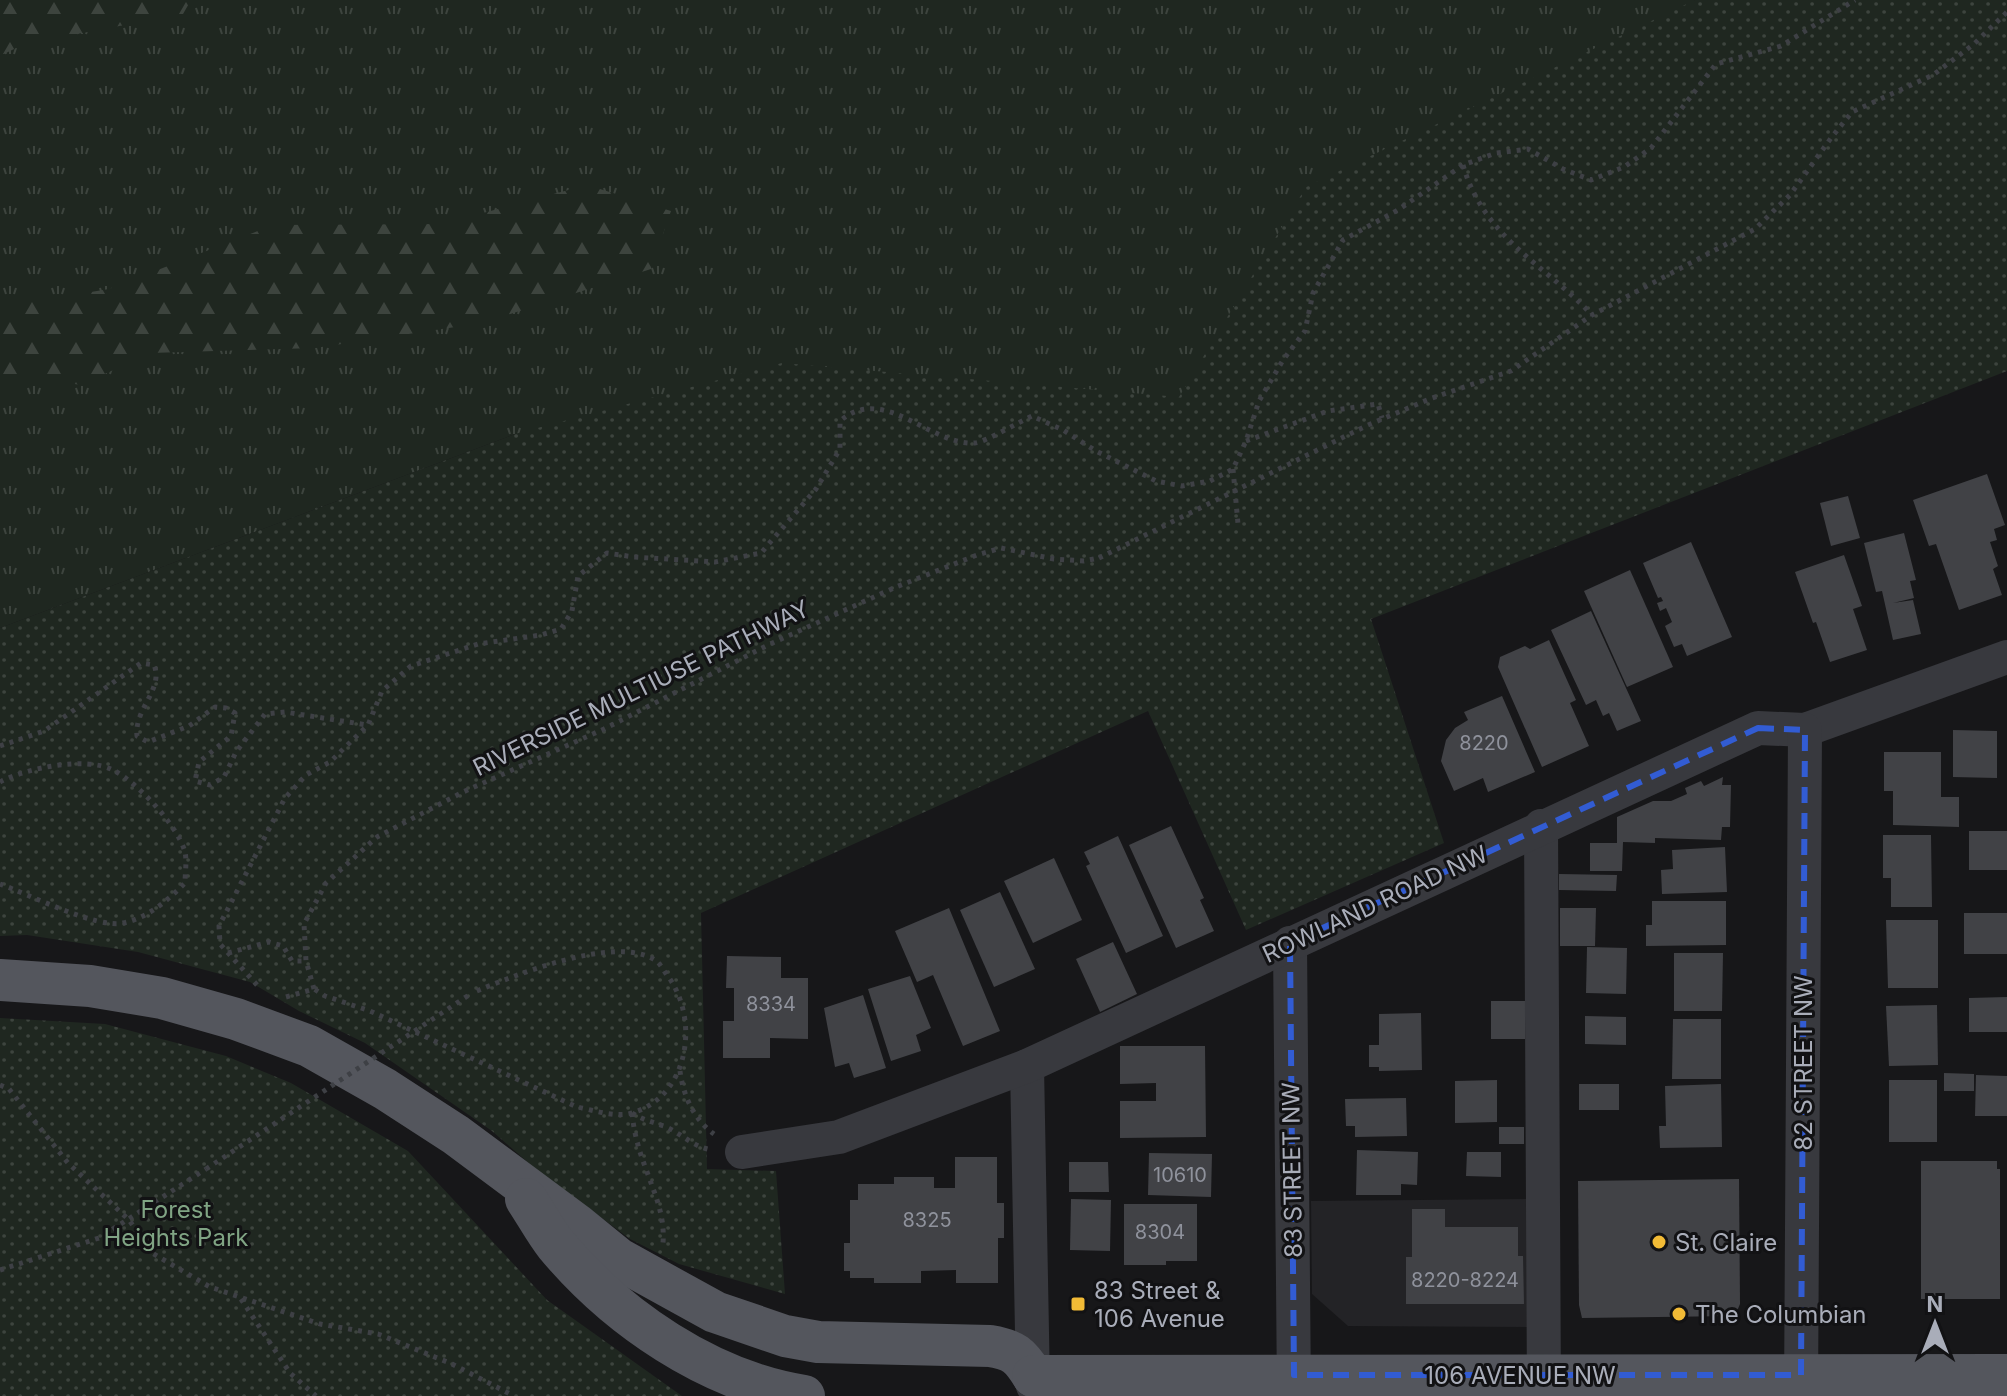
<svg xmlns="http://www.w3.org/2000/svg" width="2007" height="1396" viewBox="0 0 2007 1396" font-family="Inter,sans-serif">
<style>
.built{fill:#232326}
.grass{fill:url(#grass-tufts)}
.forest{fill:url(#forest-firs)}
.park{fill:url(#park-dots)}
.building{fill:#414246}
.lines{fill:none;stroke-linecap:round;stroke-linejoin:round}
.path{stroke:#3e4045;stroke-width:5;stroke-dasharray:4 6;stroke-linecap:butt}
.minor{stroke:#38393e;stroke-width:34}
.major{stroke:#54565d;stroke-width:42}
.path-bridge{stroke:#3e4045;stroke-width:5;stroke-dasharray:4 6;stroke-linecap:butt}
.marked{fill:none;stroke:#325cd3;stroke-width:6;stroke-dasharray:16 10;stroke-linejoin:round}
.poi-dot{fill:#f2bb36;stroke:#121214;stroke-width:3}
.labels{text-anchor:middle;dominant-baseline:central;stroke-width:6;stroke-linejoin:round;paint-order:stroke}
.number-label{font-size:20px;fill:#8f929c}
.street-label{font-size:24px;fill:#a9adb9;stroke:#121214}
.park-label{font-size:24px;fill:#80a484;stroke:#121214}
.poi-label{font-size:24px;fill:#a9adb9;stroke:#121214;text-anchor:start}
</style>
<defs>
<pattern id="grass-tufts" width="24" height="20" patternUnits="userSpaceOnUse" patternTransform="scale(2)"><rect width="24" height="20" fill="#1f2720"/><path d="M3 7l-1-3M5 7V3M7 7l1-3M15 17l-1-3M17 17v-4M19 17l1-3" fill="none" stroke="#3d443e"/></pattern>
<pattern id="forest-firs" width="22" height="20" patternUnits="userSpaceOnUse" patternTransform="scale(2)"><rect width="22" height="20" fill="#1f2720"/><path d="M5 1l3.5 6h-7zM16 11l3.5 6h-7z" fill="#3d443e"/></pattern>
<pattern id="park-dots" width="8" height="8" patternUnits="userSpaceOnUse" patternTransform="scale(2)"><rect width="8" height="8" fill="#1f2720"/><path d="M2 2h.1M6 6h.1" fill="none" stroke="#3d443e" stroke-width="1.8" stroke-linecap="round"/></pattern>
</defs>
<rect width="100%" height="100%" fill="#171719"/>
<!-- built -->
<path class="built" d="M1528 1199 1527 1327 1348 1326 1312 1294 1311 1201Z"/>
<!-- grass -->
<path class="grass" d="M0 0H1695L1179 397 515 434 0 628Z"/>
<!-- forest -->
<g class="forest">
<path d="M0 0H191L183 14 24 44 0 56Z"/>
<path d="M587 185 671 211 651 269 482 323 315 348 150 353 81 385 23 376 0 386V307L109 289 273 225 442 224Z"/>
</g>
<!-- park -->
<g class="park">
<path d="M1695 0H2007V371L1371 619 1444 843 1246 930 1148 711 701 913 707 1169 776 1171 785 1294 679 1264 630 1239 532 1166 492 1131 365 1043 299 1011 250 982 138 952 27 935 0 936V628L515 434 782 363 1179 397 1306 187Z"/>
<path d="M0 1018 105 1024 226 1056 291 1083 408 1151 547 1300 682 1396H0Z"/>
</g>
<!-- building -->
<g class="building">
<path d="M1987 474 2005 525 1994 529 1997 540 1990 542 1998 566 1993 569 2002 595 1959 610 1936 544 1929 546 1913 500Z"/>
<path d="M1848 496 1860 538 1831 546 1820 503Z"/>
<path d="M1904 533 1916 580 1910 581 1914 598 1893 603 1913 600 1921 634 1893 640 1882 591 1876 592 1864 543Z"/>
<path d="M1691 542 1732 637 1687 656 1682 644 1674 647 1665 626 1672 622 1666 608 1660 611 1657 603 1663 601 1661 597 1658 598 1643 563Z"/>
<path d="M1844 555 1862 606 1853 609 1867 650 1830 662 1816 622 1813 623 1795 572Z"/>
<path d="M1630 570 1673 667 1627 687 1584 591Z"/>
<path d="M1591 611 1641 721 1617 731 1609 713 1603 716 1596 700 1586 705 1551 630Z"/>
<path d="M1549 640 1576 700 1570 703 1589 746 1542 767 1498 667 1500 657 1525 646 1530 649Z"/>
<path d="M1502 696 1535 772 1488 792 1483 778 1454 791 1441 761 1446 740 1455 728 1468 720 1464 712Z"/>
<path d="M1953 730 1997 731V778L1953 777Z"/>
<path d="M1884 752H1941V797H1959V827L1893 825V791H1884Z"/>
<path d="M1723 777 1722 785H1731L1730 827H1722L1721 840 1655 838V843L1623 842 1622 871H1590V843H1617V817L1653 801H1671L1687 794 1685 788 1701 781 1704 786Z"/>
<path d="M1171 826 1204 898 1200 900 1214 931 1176 948 1129 845Z"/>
<rect x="1969" y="831" width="38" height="39"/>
<path d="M1883 835H1931L1932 907H1891V878H1883Z"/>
<path d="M1118 836 1163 936 1126 953 1086 866 1090 864 1084 852Z"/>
<path d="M1725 847 1727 892 1662 894 1661 870 1673 869 1672 850Z"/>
<path d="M1054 858 1082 920 1033 943 1004 881Z"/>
<path d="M1559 874 1617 875 1616 891 1559 890Z"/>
<path d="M1000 892 1035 969 994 987 960 910Z"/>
<path d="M1652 901H1726V945L1646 946V925H1652Z"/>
<path d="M949 908 1000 1031 963 1046 933 975 917 982 895 931Z"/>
<path d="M1560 908H1596L1595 946H1560Z"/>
<rect x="1964" y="913" width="43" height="41"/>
<path d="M1886 920H1938V988H1888Z"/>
<path d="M1113 942 1137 994 1100 1012 1076 959Z"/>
<path d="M1587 947 1627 948 1626 994 1586 993Z"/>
<path d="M1674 953H1723L1722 1011H1674Z"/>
<path d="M727 956 781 957V978H808V1039L770 1038V1058H723V1021H734V988H726Z"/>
<path d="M910 976 931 1028 916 1035 921 1051 891 1061 868 989Z"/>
<path d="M863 995 886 1068 854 1078 849 1063 835 1067 824 1008Z"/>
<path d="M2007 997V1032H1969V998Z"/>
<rect x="1491" y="1001" width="34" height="38"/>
<path d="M1937 1005 1938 1065 1889 1066 1886 1006Z"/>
<path d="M1421 1013 1422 1070 1379 1071V1067H1369V1045H1379V1014Z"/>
<path d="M1585 1016 1626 1017V1045L1585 1044Z"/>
<path d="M1673 1019H1721V1079H1672Z"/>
<path d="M1120 1046H1205L1206 1137 1120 1138V1101H1156V1083L1120 1084Z"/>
<path d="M1944 1073 1974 1074V1091H1944Z"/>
<path d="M1976 1075 2007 1076V1116H1975Z"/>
<path d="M1497 1080V1122L1455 1123V1081Z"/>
<rect x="1889" y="1080" width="48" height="62"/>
<rect x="1579" y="1084" width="40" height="26"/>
<path d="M1721 1084 1722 1147 1660 1148 1659 1126H1666L1665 1086Z"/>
<path d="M1406 1098 1407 1136 1355 1137V1126H1346L1345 1099Z"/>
<rect x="1499" y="1127" width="25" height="17"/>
<path d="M1357 1150 1418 1152 1417 1185 1401 1184V1195H1356Z"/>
<path d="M1467 1152H1501V1177L1466 1176Z"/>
<path d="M1149 1153 1212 1154 1211 1197 1148 1195Z"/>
<path d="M955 1157H997V1203H1004V1238H998V1283H956V1270L921 1271V1283H874V1278H850V1271H844V1243H850V1200H858V1184H894V1177H934V1188H955Z"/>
<path d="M1921 1161H1997V1169H2000V1299H1921Z"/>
<path d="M1069 1162H1108L1109 1192H1069Z"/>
<path d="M1739 1179 1740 1304 1735 1316 1582 1318 1579 1305 1578 1181Z"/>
<path d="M1071 1199 1111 1200 1110 1251 1070 1250Z"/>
<path d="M1124 1204H1197V1261H1166V1265H1124Z"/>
<path d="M1412 1209H1445V1227H1518V1256H1523L1524 1304H1406V1257H1412Z"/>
</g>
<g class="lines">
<!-- path -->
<g class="path">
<path d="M1463 165C1484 238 1543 263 1592 315"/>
<path d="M1368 425 1432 398 1511 371 1592 315 1755 229 1790 195 1831 138 1852 112 1933 75 1974 44 2007 12"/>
<path d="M1246 441 1328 411 1378 404 1382 418"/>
<path d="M1233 469 1238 524"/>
<path d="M0 746 44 731 141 663 154 665C164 689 134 709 137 736L148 742 189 726 215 707 226 708 235 713 231 736 199 762 195 781 210 785 224 777 236 752 265 714 285 712 367 725"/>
<path d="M0 782C26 768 86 756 113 770 137 782 178 826 185 852 187 861 185 874 185 883 168 900 148 918 123 923 97 929 28 894 0 884"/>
<path d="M228 953 269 942 283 946 292 961H306"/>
<path d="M257 985 220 944 219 926 285 798 306 775 330 762 368 725 382 691 411 666 478 644 541 635 561 629 572 611 578 576 607 553 634 557 715 562 761 553 816 489 840 449V421C884 383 930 446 975 443 983 443 1021 421 1032 416L1063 430 1096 451 1156 481 1182 486 1210 481 1233 469 1246 441 1259 401 1283 360 1305 331 1313 293 1343 240 1398 210 1463 165 1496 153 1528 149 1563 169 1591 180 1624 167 1651 148 1716 64 1781 46 1855 0"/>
<path d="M314 989 306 961 304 924 326 883 377 837 463 792 604 729 768 645 896 587 977 555 1001 548 1054 559 1084 561 1099 558"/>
<path d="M286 997 314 989 325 996 370 1011 577 1107C593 1110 616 1118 632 1113 690 1096 700 1018 667 975 664 971 660 963 655 960 614 934 513 976 472 993"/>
<path d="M680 1071C683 1095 694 1120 714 1134"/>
<path d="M0 1085 9 1089 68 1163 129 1220 152 1253 210 1287 320 1324 378 1334 452 1364 514 1396"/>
<path d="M632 1113C634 1133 639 1151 646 1169 655 1195 665 1215 663 1243"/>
<path d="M632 1113C643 1120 652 1122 664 1126 681 1133 694 1148 713 1150"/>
<path d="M0 1270 99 1238 206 1169"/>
<path d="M241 1299 290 1373 316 1396"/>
</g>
<!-- minor -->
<g class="minor">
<path d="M1541 826 1544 1396"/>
<path d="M1290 943 1294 1396"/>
<path d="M1027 1066 1033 1386"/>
<path d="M742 1152 839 1137 1027 1066 1758 728 1805 730 2007 657"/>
<path d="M1801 1396 1805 730"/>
</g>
<!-- major -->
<g class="major">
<path d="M0 980 90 986 162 998 236 1019 309 1046 385 1089 456 1135 576 1224 619 1259 715 1312 785 1336 818 1342 990 1346C1014 1350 1020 1355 1033 1376"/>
<path d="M526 1199C536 1214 545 1231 556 1245 617 1318 709 1381 804 1396"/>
<path d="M1033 1376 2007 1375"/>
</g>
<!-- path-bridge -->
<g class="path-bridge">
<path d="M1099 558 1368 425"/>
<path d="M206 1169 472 993"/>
</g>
</g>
<!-- marked area -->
<path class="marked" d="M1758 728 1805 730 1801 1375H1294L1290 943Z"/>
<!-- markers -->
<g class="poi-dot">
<circle cx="1659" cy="1242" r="8"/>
<rect x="1070" y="1296" width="16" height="16" rx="4"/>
<circle cx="1679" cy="1314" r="8"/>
</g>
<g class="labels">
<!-- number labels -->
<g class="number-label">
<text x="1484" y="743">8220</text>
<text x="771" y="1004">8334</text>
<text x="1180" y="1175">10610</text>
<text x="927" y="1220">8325</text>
<text x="1160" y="1232">8304</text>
<text x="1465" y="1280">8220-8224</text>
</g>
<!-- street labels -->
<g class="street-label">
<text transform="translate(641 688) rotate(-26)">RIVERSIDE MULTIUSE PATHWAY</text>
<text transform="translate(1375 904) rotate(-25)">ROWLAND ROAD NW</text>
<text transform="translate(1803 1063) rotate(-90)">82 STREET NW</text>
<text transform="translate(1292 1170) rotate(-91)">83 STREET NW</text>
<text x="1520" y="1375">106 AVENUE NW</text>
</g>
<!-- park labels -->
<g class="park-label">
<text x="176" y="1209">Forest<tspan x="176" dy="28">Heights Park</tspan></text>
</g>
<!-- poi labels -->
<g class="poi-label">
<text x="1675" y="1242">St. Claire</text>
<text x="1094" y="1290">83 Street &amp;<tspan x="1094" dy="28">106 Avenue</tspan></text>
<text x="1695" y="1314">The Columbian</text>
</g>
</g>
<!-- north arrow -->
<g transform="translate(1935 1324)" stroke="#121214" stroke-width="6" paint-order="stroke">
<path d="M0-6L14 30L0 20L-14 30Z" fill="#a9adb9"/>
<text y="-12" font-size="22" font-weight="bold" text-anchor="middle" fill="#a9adb9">N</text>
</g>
</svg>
